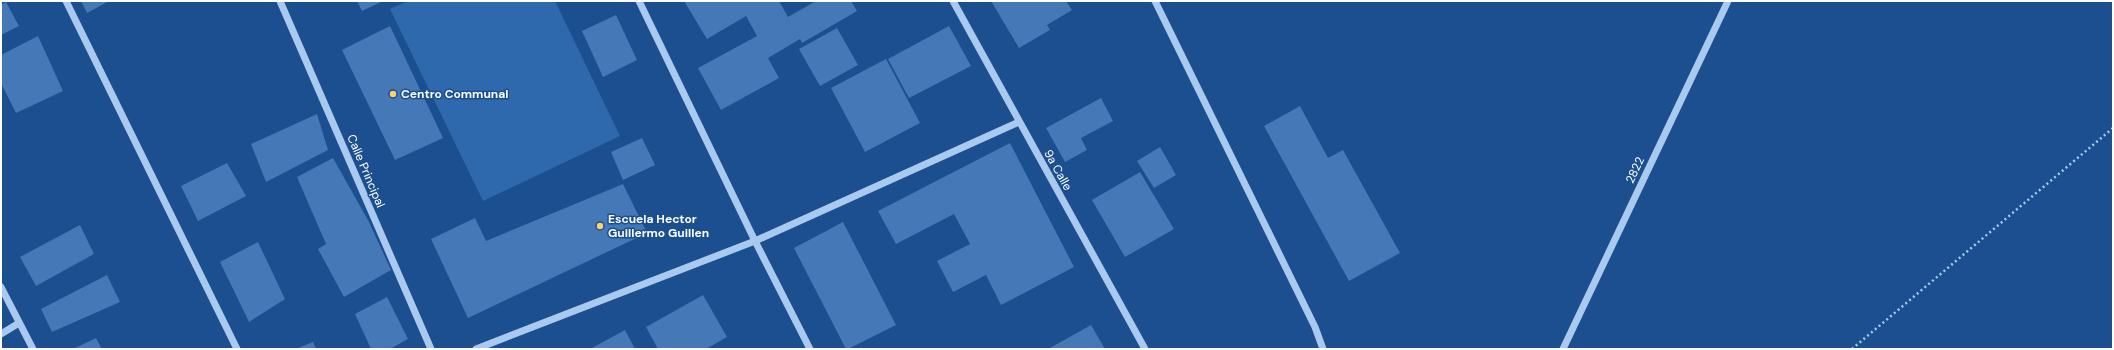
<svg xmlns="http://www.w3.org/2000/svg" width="2114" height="350" viewBox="0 0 2114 350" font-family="'DM Sans',sans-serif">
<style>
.green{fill:#2e69ad}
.building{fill:#4478b7}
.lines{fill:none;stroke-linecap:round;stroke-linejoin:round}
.path{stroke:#a9c9ee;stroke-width:2.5;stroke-dasharray:2 3;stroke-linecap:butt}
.minor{stroke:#a9c9ee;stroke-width:7}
.poi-dot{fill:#ffd166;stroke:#1b4f8f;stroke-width:1.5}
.labels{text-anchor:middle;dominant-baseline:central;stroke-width:3;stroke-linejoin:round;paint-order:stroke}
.poi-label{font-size:12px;font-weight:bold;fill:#fff;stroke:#1b4f8f;text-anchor:start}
.street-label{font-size:12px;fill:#fff;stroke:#1b4f8f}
</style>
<rect width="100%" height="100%" fill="#1b4f8f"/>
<!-- green -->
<path class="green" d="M408 1H555L620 136 483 201 390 9Z"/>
<!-- building -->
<g class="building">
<path d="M81 1H109L87 13Z"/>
<path d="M357 1H383L362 11Z"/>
<path d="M684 1H779L788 17 816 1H851L857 11 802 43 800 39 768 58 779 78 721 110 698 68 757 36 746 16 707 39Z"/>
<path d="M991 1H1066L1072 10 1047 25 1050 30 1019 48Z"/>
<path d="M6 2 19 26 1 35V5Z"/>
<path d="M616 15 637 60 603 77 582 31Z"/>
<path d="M390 26 443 138 395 160 342 50Z"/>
<path d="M949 26 971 66 909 98 888 59Z"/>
<path d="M837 28 858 65 820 86 799 49Z"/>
<path d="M38 36 63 91 16 113 1 83V55Z"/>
<path d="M886 59 920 123 865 152 831 88Z"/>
<path d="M1101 98 1113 121 1081 138 1087 150 1065 162 1046 128Z"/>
<path d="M1300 106 1328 158 1343 150 1400 253 1349 281 1264 126Z"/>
<path d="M317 114 328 150 266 182 251 144Z"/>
<path d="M642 138 655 165 623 180 611 152Z"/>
<path d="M1010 143 1074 267 1001 305 986 275 953 292 937 261 970 244 954 214 896 244 878 211Z"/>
<path d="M1160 147 1176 175 1154 188 1137 161Z"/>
<path d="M333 158 369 222 391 270 344 297 318 249 326 244 297 177Z"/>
<path d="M227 163 246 196 198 221 181 186Z"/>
<path d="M1140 172 1174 229 1125 257 1092 200Z"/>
<path d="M623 184 647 233 468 318 431 239 475 218 486 241Z"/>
<path d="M843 222 896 325 848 349H846L794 248Z"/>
<path d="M80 225 94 254 36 286 20 257Z"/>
<path d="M258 242 285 299 249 322 220 262Z"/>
<path d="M107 275 120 302 52 332 41 309Z"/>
<path d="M703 295 727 337 706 349H658L646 327Z"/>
<path d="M387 297 408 339 390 349H371L355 314Z"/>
<path d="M1091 325 1105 349H1048Z"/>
<path d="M625 330 635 349H590Z"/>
<path d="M96 338 102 349H73Z"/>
<path d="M313 342 316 349H296Z"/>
</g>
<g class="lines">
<!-- path -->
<path class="path" d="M1852 349 2113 128"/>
<!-- minor -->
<g class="minor">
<path d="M66 1 237 349"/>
<path d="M280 1 431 349"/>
<path d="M639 1 755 241 810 349"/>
<path d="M953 1 1145 349"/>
<path d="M1155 1 1315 327 1323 349"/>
<path d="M1 287 33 349"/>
<path d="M1 334 19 323"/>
<path d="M476 349 755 241 1019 122"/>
<path d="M1563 349 1728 1"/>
</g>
</g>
<!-- markers -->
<g class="poi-dot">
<circle cx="393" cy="94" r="4"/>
<circle cx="600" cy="226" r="4"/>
</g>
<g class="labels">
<!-- poi labels -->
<g class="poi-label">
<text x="401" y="94">Centro Communal</text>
<text x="608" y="219">Escuela Hector<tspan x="608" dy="14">Guillermo Guillen</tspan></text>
</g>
<!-- street labels -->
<g class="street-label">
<text transform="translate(1058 170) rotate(61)">9a Calle</text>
<text transform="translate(1635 170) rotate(-65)">2822</text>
<text transform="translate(366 171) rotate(67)">Calle Principal</text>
</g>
</g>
<!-- border -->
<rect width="2114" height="350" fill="none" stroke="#ffffff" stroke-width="4"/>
</svg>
